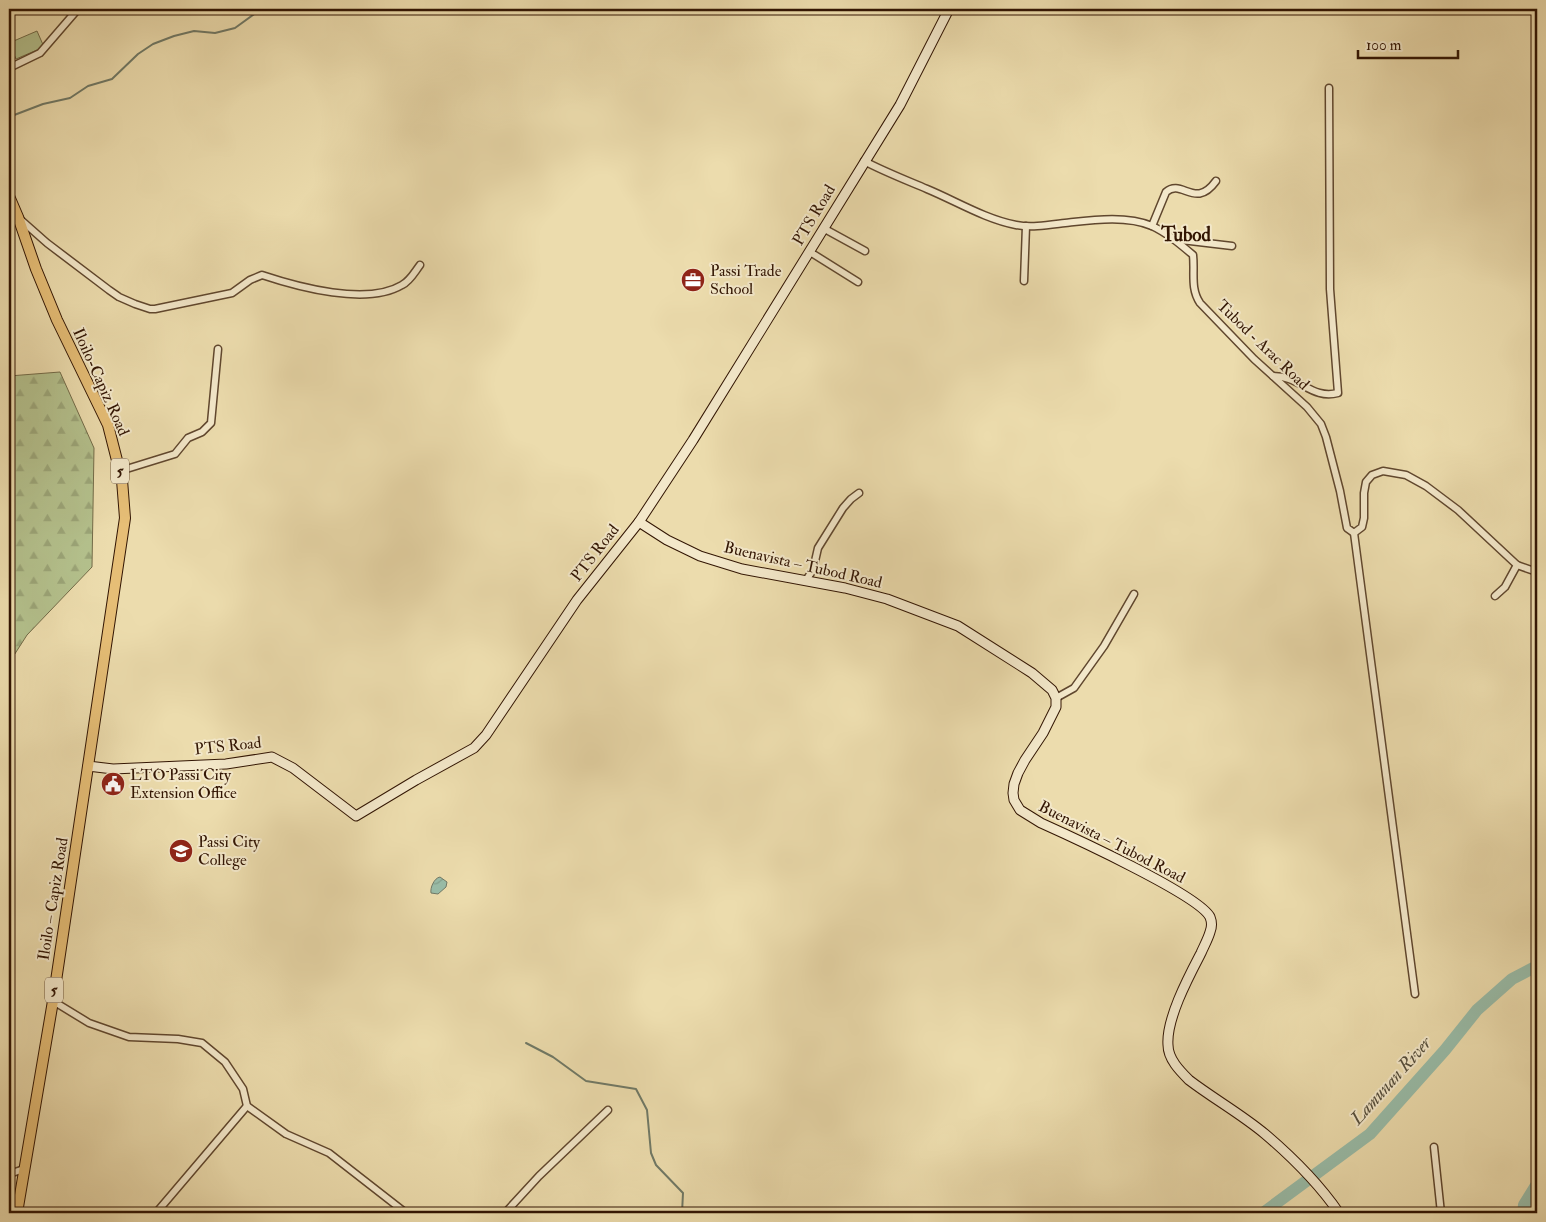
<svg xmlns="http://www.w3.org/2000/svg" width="1546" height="1222" viewBox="0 0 1546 1222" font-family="'IM FELL Double Pica',serif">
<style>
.forest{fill:url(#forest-firs);stroke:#736b48}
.garden{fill:#b4c18d;stroke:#736b48}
.water{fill:url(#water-waves);stroke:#707966}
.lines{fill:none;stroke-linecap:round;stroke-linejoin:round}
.stream{stroke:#707966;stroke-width:2}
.river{stroke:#99bca8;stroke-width:12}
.minor-casing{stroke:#60472e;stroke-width:9}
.secondary-casing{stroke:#321503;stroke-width:11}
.trunk-casing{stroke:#321503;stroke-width:12}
.minor{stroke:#f3e8ca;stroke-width:6}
.secondary{stroke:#f3e8ca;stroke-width:9}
.trunk{stroke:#e6be76;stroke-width:10}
.labels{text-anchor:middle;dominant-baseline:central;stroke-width:4;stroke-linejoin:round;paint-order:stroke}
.shield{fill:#f3e8ca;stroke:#6c543f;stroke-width:1}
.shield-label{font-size:15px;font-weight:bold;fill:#321503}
.street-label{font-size:16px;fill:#321503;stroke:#f3e8ca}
.poi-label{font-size:16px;fill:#321503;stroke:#f3e8ca;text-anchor:start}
.water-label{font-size:18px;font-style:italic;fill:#564f3d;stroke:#f3e8ca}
.quarter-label{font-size:19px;font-weight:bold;fill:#321503;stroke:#f3e8ca}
</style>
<defs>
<pattern id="forest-firs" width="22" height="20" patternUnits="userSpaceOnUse" patternTransform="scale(1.25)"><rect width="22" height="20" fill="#b4c18d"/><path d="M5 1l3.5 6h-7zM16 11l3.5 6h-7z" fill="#9ba578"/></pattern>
<pattern id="water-waves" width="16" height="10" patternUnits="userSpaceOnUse" patternTransform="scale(1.25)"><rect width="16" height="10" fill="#99bca8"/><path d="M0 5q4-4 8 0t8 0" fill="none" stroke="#84a18f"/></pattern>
</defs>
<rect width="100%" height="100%" fill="#ecdcad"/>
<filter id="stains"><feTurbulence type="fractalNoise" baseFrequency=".004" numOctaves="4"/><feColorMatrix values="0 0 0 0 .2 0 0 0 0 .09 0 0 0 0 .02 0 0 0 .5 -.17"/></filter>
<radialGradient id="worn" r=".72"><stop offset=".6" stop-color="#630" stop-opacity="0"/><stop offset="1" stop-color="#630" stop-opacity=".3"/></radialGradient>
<!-- forest -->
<path class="forest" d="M60 372 94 448 92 567 27 635 9 663V376Z"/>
<!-- garden -->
<path class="garden" d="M37 31 44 47 16 59 9 43Z"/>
<!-- water -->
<path class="water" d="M440 877 447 882 446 887 438 894 431 893C430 888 434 878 440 877Z"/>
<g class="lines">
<!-- stream -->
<g class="stream">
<path d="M9 117 43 104 70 98 88 86 112 79 138 54 153 44 174 36 194 31 215 33 235 28 261 9"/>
<path d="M526 1043 553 1057 586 1081 636 1089 647 1110 651 1153 656 1165 683 1193 682 1213"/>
</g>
<!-- river -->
<g class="river">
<path d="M1263 1213 1370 1134 1445 1050 1477 1010 1512 979 1537 966"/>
<path d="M1523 1213 1524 1205 1537 1184"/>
</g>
<!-- minor casing -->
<g class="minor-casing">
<g id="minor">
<path d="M9 68 40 53 78 9"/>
<path d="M864 161C885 172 906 180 927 189 956 201 985 219 1016 225 1032 228 1049 225 1065 223 1092 220 1126 215 1152 226 1167 233 1180 244 1193 255 1195 272 1190 288 1200 303L1254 359 1307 407 1321 424 1326 437 1340 491 1347 528 1354 533 1362 527 1364 518V493L1366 482 1372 475 1383 471 1406 475 1426 486 1458 510 1517 565 1537 572"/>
<path d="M21 220 47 243 109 290 119 297 135 304 150 309H155L232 293 250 280 262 275C298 287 367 306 402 285 410 281 414 273 420 265"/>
<path d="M1152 226 1166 192C1182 178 1195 210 1216 181"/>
<path d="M823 228 865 251"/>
<path d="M1173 239 1232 246"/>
<path d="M810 252 858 282"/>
<path d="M1024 281 1026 226"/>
<path d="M1273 376C1300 376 1312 400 1338 393L1330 289 1329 88"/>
<path d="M120 471 175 454 188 438 202 432 211 423 218 349"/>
<path d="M1354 533 1415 994"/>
<path d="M806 580 813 570 818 548 843 508 851 499 859 493"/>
<path d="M1495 596 1505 587 1517 565"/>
<path d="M1056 698 1074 688 1104 646 1134 594"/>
<path d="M53 1001 89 1023 129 1037 178 1039 202 1043 225 1062 243 1089 247 1106 286 1134 329 1153 406 1213"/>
<path d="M1434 1147 1441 1213"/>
<path d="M9 1174 24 1169"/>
<path d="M156 1213 247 1106"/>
<path d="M505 1213 539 1176 608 1110"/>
</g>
</g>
<!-- secondary casing -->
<g class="secondary-casing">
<g id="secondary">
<path d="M639 522 667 540 700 556 742 569 845 588 887 599 958 626 1032 673 1052 690 1056 698V707L1043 733 1025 760 1018 773 1014 784 1013 793 1014 800 1020 810 1041 823C1070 836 1199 895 1210 917 1212 922 1212 927 1210 932 1208 939 1204 946 1201 953 1189 976 1166 1019 1168 1045 1168 1059 1180 1071 1189 1080 1214 1099 1241 1114 1265 1134 1292 1157 1319 1184 1339 1213"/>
<path d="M88 766 113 769 226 764 272 757 293 768 356 816 416 780 474 748 486 735 577 600 639 522 693 440 900 105 949 9"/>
</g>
</g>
<!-- trunk casing -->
<g class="trunk-casing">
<path id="trunk" d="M9 196 18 217 36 269 57 320 108 425 122 480 125 518 53 1001 17 1213"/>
</g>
<!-- minor -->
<use href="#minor" class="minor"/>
<!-- secondary -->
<use href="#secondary" class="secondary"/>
<!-- trunk -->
<use href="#trunk" class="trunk"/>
</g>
<!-- icons -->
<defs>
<g id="office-disc" transform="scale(1.25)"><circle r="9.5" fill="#8f2418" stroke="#f3e8ca"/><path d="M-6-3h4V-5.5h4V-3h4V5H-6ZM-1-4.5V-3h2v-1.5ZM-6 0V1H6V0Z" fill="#fff"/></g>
<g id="civic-disc" transform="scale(1.25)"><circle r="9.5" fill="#8f2418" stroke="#f3e8ca"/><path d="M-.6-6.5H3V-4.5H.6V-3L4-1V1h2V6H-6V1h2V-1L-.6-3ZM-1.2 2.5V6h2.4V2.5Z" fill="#fff"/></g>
<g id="university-disc" transform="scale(1.25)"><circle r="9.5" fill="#8f2418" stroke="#f3e8ca"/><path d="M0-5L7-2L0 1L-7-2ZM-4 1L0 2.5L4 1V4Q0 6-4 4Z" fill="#fff"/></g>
</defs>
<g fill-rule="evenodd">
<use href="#office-disc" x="693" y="280"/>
<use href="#civic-disc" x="113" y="784"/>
<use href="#university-disc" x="181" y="851"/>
</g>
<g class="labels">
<!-- shield labels -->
<g class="shield">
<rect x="111" y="458.5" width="18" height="25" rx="4"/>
<rect x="45" y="977.5" width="18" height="25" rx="4"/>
</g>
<g class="shield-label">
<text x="120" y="471">5</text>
<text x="54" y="990">5</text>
</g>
<!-- street labels -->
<g class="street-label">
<text transform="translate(814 215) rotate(-59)">PTS Road</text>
<text transform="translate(1263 345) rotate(44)">Tubod - Arac Road</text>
<text transform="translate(101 382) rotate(66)">Iloilo-Capiz Road</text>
<text transform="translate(595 553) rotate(-52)">PTS Road</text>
<text transform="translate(803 565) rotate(13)">Buenavista – Tubod Road</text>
<text transform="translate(228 746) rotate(-6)">PTS Road</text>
<text transform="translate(1112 842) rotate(27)">Buenavista – Tubod Road</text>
<text transform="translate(53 899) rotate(-81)">Iloilo – Capiz Road</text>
</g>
<!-- poi labels -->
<g class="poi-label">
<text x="710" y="271">Passi Trade<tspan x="710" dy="18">School</tspan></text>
<text x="130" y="775">LTO Passi City<tspan x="130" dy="18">Extension Office</tspan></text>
<text x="198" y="842">Passi City<tspan x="198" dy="18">College</tspan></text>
</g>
<!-- water labels -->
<g class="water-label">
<text transform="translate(1391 1081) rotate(-48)">Lamunan River</text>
</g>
<!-- quarter labels -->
<g class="quarter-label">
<text x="1186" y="235">Tubod</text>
</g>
</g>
<!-- margin -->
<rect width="1546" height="1222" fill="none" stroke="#ecdcad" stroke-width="30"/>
<rect x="10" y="10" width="1526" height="1202" fill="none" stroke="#321503" stroke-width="2.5"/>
<rect x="15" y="15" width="1516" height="1192" fill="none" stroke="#321503"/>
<!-- scale -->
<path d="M1358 50v8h100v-8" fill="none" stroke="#321503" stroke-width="2.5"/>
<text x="1366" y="50" font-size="15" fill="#321503" stroke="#f3e8ca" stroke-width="4" paint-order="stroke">100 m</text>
<rect width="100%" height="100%" filter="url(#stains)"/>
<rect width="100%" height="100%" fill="url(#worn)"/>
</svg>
